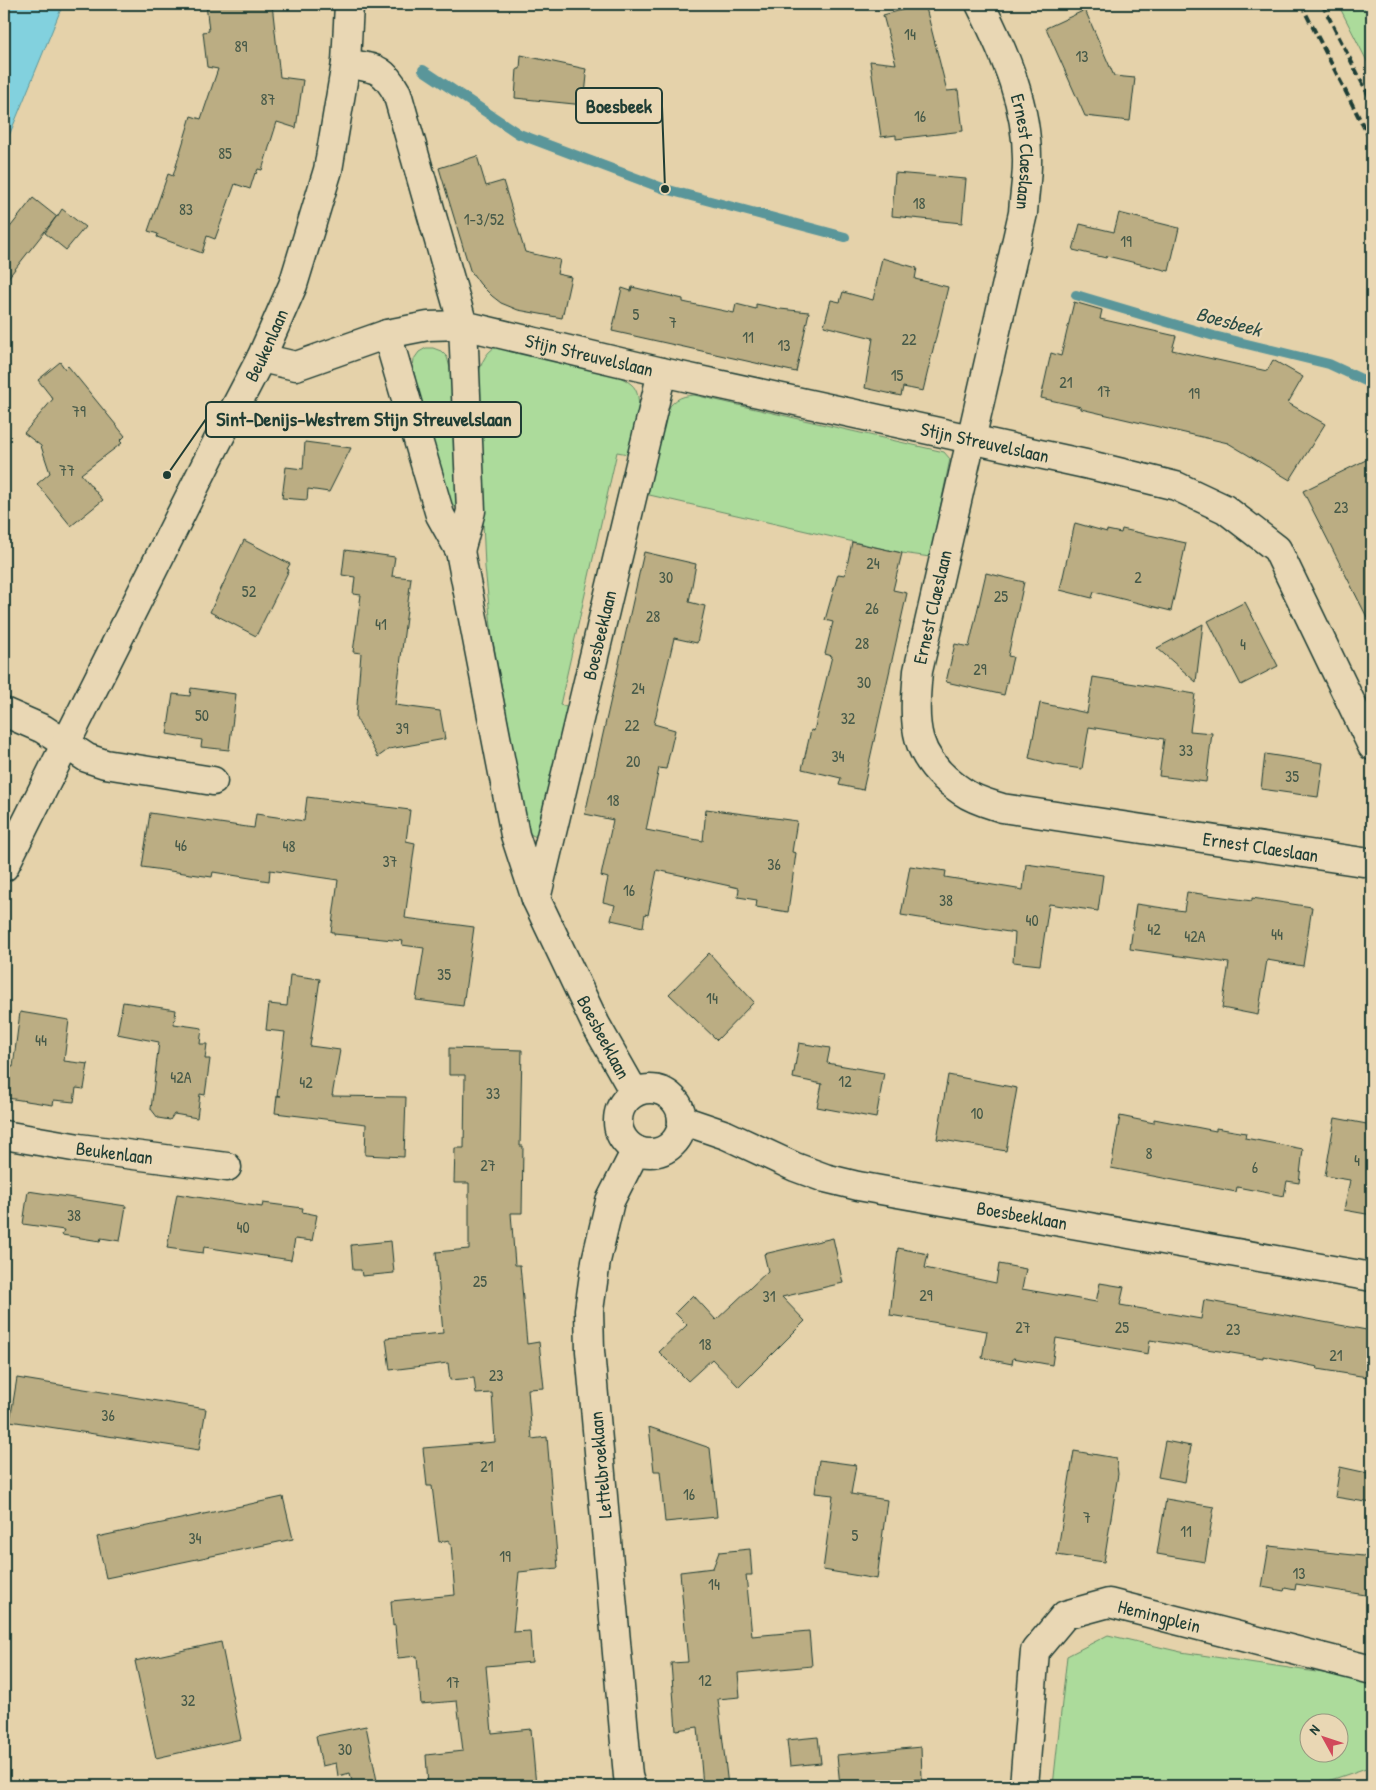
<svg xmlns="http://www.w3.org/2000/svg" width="1376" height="1790" viewBox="0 0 1376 1790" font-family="'Patrick Hand',sans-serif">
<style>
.green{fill:#acdb9b;stroke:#668c68;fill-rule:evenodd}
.water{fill:#82d1de;stroke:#5a969a}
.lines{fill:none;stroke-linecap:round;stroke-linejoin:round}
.stream{stroke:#5a969a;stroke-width:10}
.building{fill:#bbad83;stroke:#1f3d34}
.minor-casing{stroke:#1f3d34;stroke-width:31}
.minor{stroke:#e9d7b4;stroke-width:28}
.rail{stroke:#1f3d34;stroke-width:4;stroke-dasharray:8 4;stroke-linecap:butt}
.labels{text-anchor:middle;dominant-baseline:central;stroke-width:5;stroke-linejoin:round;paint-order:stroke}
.number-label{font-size:16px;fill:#465948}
.street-label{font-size:19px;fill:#1f3d34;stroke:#e9d7b4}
.water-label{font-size:20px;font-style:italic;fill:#294c45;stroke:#e9d7b4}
.leader{fill:none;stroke:#1f3d34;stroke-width:2}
.callout-dot{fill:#1f3d34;stroke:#e9d7b4;stroke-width:2}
.callout{fill:#e9d7b4;stroke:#1f3d34;stroke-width:2}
.callout-label{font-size:20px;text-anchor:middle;font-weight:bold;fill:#1f3d34}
</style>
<rect width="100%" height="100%" fill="#e5d2aa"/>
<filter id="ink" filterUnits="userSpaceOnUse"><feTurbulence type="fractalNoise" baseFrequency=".02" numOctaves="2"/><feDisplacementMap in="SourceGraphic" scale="10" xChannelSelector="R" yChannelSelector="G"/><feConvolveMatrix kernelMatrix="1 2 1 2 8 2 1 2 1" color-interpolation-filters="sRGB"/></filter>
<g filter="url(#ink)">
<!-- green -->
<g class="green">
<path d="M1338 4H1372V71Z"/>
<path d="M498 346C526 353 613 367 631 384 635 387 637 392 638 397 641 413 632 438 628 454L617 452 560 705 570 708 541 835 536 837 530 834 528 829 492 636 485 567 477 382C479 369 484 351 498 346Z"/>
<path d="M426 348H433L441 351 447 357 453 379 459 506 449 508 420 402 413 367 414 359 419 352Z"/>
<path d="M694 395 944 452 950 459 930 557 902 553 645 494 665 414C672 401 679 396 694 395Z"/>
<path d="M1108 1635 1181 1652 1350 1677 1372 1683V1766L1328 1781 1292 1786H1053L1067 1656ZM1308 1722H1338V1752H1308Z"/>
</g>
<!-- water -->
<path class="water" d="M4 4H63L4 148Z"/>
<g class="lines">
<!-- stream -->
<g class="stream">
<path d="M423 70 519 134 665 189 845 237"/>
<path d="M1076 295 1214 336 1329 364 1372 384"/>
</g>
</g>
<!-- building -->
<g class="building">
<path d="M206 4H272L280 77 303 80 296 128 277 122 262 170 258 169 256 174 255 173 250 189 235 184 215 239 207 236 202 253 157 237 158 234 148 231 168 174 173 176 191 116 201 119 218 69 207 67 203 32 209 31Z"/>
<path d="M925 4 947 91 958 90 963 131 896 139V135L881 137 870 61 896 64 883 15Z"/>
<path d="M1085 10 1114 76 1135 78 1130 121 1085 116 1046 28Z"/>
<path d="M521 55 586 69 585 74 587 75 584 105 515 98 517 69H520Z"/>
<path d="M477 156 486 186 503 181 525 252 560 260 557 274 571 277 562 318 518 310 501 303 492 296 480 284 470 270 439 168Z"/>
<path d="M895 173 966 179 962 223 892 216Z"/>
<path d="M33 198 57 217 62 209 85 227 66 250 45 233 56 217 4 283V235Z"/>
<path d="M1119 213 1179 228 1169 271 1107 256 1106 258 1073 250 1080 224 1114 232Z"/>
<path d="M882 258 917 268 915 279 948 287 923 391 903 387 901 396 865 388 873 338 824 326 831 300 840 302 843 292 873 300Z"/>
<path d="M632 287 683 299V302L734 313 736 304 756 309V304L780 309 809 312 796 372 612 331 622 288 631 291Z"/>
<path d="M1074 302 1102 310 1100 319 1176 336 1172 350 1267 371 1273 360 1303 377 1288 403 1325 424 1290 480 1228 443 1081 409V407L1041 398 1051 353 1061 356Z"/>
<path d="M60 362 65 369 68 366 125 436 120 441 122 443 81 474 103 500 71 526 37 484 50 473 41 446 24 433 53 399 38 380Z"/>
<path d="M305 442 351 448 329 492 308 489 307 500 282 498 286 467 303 469Z"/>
<path d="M1372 457V627L1303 491Z"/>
<path d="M1075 523 1107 532V530L1121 533 1122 529 1186 543 1171 611 1094 592 1092 598 1060 590Z"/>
<path d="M244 540 290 564 287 569 289 570 256 636 210 612Z"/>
<path d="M852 542 902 553 893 590 907 593 863 790 839 785 841 778 802 769 811 730 814 731 832 656 825 654 833 622 825 620 838 574 845 575Z"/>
<path d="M345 550 395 557 392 576 411 578 395 705 440 711 445 739 389 749 378 757 356 718 361 653 353 652 361 595 353 594 355 577 342 575Z"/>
<path d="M644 552 696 564 689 602 705 606 697 643 674 638 654 724 675 730 666 769 659 768 646 830 703 841 706 809 797 821 792 852 796 853 788 912 756 907 757 900 738 897 739 888 657 870 648 915 645 914 643 927 611 920 615 905 603 902 608 878 601 876 613 820 585 814Z"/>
<path d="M986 573 1024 582 1008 656 1013 657 1004 695 946 682 955 644 969 647Z"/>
<path d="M1245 602 1278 666 1241 685 1208 621Z"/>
<path d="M1203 624 1196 682 1157 648Z"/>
<path d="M1093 677 1195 694 1190 731 1212 733 1206 782 1159 776 1164 739 1089 727 1082 769 1056 765 1029 758 1040 703 1087 713Z"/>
<path d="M191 688 236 694 229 750 201 747 202 740 167 734 173 694 190 696Z"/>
<path d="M1265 754 1323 763 1318 797 1261 789Z"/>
<path d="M307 797 410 810 406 841 415 843 405 918 474 927 463 1006 416 1000 424 948 402 945 403 941 334 934V932H331L338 880 270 870 269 881 213 872 212 877 142 867 150 813 254 828 256 814 304 821Z"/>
<path d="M1026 864 1103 875 1098 911 1049 904 1040 965 1013 962 1015 933 901 915 910 866 946 871 945 877 1023 890Z"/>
<path d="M1187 892 1252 901V898L1312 907 1303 966 1267 960 1258 1015 1222 1008 1229 963 1130 949 1136 904 1184 911Z"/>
<path d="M709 953 754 1002 717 1040 669 994Z"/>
<path d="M290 975 320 979 310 1046 340 1050 332 1096 406 1097 404 1157 365 1155 366 1124 275 1113 277 1096H281L277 1095 285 1032 266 1030 269 1004 287 1006Z"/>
<path d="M123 1002 176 1010 174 1024 202 1028 200 1044H207L205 1059H210L205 1095 200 1094 197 1118 174 1114 170 1120 158 1118 151 1109 159 1042 117 1034Z"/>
<path d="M20 1012 69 1020 64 1061 88 1064 84 1089 76 1088 74 1102 54 1100 53 1105 7 1098 8 1093 4 1092V1066L13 1067Z"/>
<path d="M799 1043 830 1048 827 1063 884 1073 876 1118 817 1107 822 1084 793 1078Z"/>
<path d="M449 1048 522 1050 520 1146H523L522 1213H511L515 1265H520L527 1344 539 1342 544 1388 528 1389 532 1439 547 1437 558 1568 519 1572 513 1632 530 1631 532 1662 486 1666 492 1733 531 1729 536 1786H428L426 1755 463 1751 457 1701 421 1704 417 1656 398 1658 395 1625 393 1626 391 1601 455 1595 451 1544H449V1540L439 1542 432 1486H427L423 1448 495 1442 492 1393 476 1394 474 1378 450 1380 448 1363 390 1370 386 1338 443 1333 436 1252 469 1249V1183H454L455 1148H464L465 1075H449Z"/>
<path d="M948 1075 1017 1088 1006 1151 937 1139Z"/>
<path d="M1120 1116 1154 1123V1119L1216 1131V1128L1246 1133 1245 1138 1303 1149 1299 1183 1287 1181 1284 1196 1237 1187 1236 1192 1111 1168Z"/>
<path d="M1335 1118 1372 1125V1215L1344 1210 1350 1180 1325 1176Z"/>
<path d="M28 1191 126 1206 120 1241 101 1238 100 1241 62 1235 64 1230 23 1224Z"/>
<path d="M177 1194 262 1207 263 1203 303 1208 302 1212 317 1215 312 1241 295 1239 291 1260 204 1247 203 1253 167 1248Z"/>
<path d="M833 1238 843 1283 782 1297 805 1321 739 1387 712 1359 688 1381 659 1352 687 1325 675 1313 693 1295 716 1320 768 1271 764 1254Z"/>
<path d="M391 1241 394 1273 362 1276 361 1270H353L351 1245Z"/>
<path d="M898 1248 928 1254 925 1268 996 1283 999 1264 1026 1269 1022 1289 1096 1302 1100 1283 1124 1287 1120 1305 1201 1319 1204 1300 1372 1331V1346L1367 1377 1317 1369 1318 1367 1263 1356V1358L1150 1340 1148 1354 1056 1338 1052 1365 1013 1358 1012 1364 982 1358 987 1331 890 1315Z"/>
<path d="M17 1378 206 1409 199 1450 10 1421Z"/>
<path d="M649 1427 710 1448 717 1517 665 1522 660 1471H654Z"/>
<path d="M1165 1441 1191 1446 1185 1482 1158 1477Z"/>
<path d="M1074 1451 1116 1458 1118 1474 1104 1562 1057 1555Z"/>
<path d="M819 1460 856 1465 851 1494 887 1500 877 1579 823 1570 833 1495 815 1493Z"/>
<path d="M1340 1467 1372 1474V1503L1335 1497Z"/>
<path d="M283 1497 293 1539 106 1578 97 1537Z"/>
<path d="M1166 1499 1214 1507 1205 1562 1157 1554Z"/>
<path d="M1269 1546 1372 1557V1596L1296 1584 1295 1590 1285 1588 1284 1591 1262 1587Z"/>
<path d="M750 1549 752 1575H746L752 1636 809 1631 812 1666 738 1673 740 1697 718 1699 728 1786H703L698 1727 676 1730 671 1663 688 1662 680 1572 713 1568 719 1552Z"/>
<path d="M221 1642 241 1739 156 1758 135 1661Z"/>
<path d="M366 1726 378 1786H353L350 1773 338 1776 336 1763 322 1766 316 1736Z"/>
<path d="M818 1737 821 1763 790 1766 787 1740Z"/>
<path d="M921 1747 922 1779 890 1781V1786H840L837 1755Z"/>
</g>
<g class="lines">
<!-- minor casing -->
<g class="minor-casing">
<g id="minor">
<path id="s1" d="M980 4C1005 54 1028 106 1027 163 1027 179 1024 196 1023 213L918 671C913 726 912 758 963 792 974 800 990 804 1002 808L1363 862H1372"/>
<path d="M346 63C375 69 382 66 397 93L463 325 471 511 460 551"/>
<path d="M387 334 440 515 460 551 515 835 536 899"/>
<path id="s2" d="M261 358 296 366 387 334 428 326 463 325 662 372 1090 465 1176 486 1225 509 1277 549 1372 746"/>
<path d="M4 712 43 729 87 758 105 764 213 781"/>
<path id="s3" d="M4 867 213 450 261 358 293 285 328 170 346 63 349 4"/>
<circle cx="650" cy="1121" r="32"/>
<path id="s4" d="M634 1092 596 1025 536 899 662 372"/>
<path id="s5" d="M682 1120 726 1135 795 1167 825 1178 858 1186 1372 1277"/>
<path id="s6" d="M4 1135 79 1148 227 1167"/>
<path d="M631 1786 628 1776 590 1351 589 1310 596 1261 610 1201 636 1150"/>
<path id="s7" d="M1024 1786 1035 1651 1065 1615 1109 1603 1372 1670"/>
</g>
</g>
<!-- minor -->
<use href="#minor" class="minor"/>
<!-- rail -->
<g class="rail">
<path d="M1301 4 1372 143"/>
<path d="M1322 4 1372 102"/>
</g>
</g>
</g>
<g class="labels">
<!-- number labels -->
<g class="number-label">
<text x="910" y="34">14</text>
<text x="241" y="46">89</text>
<text x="1082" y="56">13</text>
<text x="268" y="99">87</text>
<text x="920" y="116">16</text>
<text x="225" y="153">85</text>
<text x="919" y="203">18</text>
<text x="186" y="209">83</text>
<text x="484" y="219">1-3/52</text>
<text x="1126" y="241">19</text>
<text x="636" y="314">5</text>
<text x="673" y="322">7</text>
<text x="748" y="337">11</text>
<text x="909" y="339">22</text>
<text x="784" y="345">13</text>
<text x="897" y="375">15</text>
<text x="1066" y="382">21</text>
<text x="1104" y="391">17</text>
<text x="1194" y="393">19</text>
<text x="79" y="411">79</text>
<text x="67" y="470">77</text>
<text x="1341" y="507">23</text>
<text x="873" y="563">24</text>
<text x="666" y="577">30</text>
<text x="1138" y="577">2</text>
<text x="249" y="591">52</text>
<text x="1001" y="596">25</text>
<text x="872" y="608">26</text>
<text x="653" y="616">28</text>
<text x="381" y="624">41</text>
<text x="862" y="643">28</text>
<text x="1243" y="644">4</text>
<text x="980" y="669">29</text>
<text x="864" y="682">30</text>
<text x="638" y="688">24</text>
<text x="202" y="715">50</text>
<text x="848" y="718">32</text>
<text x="632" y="725">22</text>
<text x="402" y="728">39</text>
<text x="1186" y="750">33</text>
<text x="838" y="756">34</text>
<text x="633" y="761">20</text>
<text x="1292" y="776">35</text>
<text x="613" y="800">18</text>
<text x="181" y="845">46</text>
<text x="289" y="846">48</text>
<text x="390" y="861">37</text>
<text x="774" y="864">36</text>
<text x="629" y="890">16</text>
<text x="946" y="900">38</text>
<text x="1032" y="920">40</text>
<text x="1154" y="929">42</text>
<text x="1277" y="934">44</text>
<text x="1195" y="936">42A</text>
<text x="444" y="974">35</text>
<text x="712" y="998">14</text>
<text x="41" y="1040">44</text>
<text x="181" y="1077">42A</text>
<text x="845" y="1081">12</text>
<text x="306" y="1082">42</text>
<text x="493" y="1093">33</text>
<text x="977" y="1113">10</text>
<text x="1149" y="1153">8</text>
<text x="1357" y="1160">4</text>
<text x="488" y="1165">27</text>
<text x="1255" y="1167">6</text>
<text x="74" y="1215">38</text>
<text x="243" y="1227">40</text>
<text x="480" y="1281">25</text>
<text x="926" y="1295">29</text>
<text x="769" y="1296">31</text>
<text x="1023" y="1327">27</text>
<text x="1122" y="1327">25</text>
<text x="1233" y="1329">23</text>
<text x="705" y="1344">18</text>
<text x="1336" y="1355">21</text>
<text x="496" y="1375">23</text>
<text x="108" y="1415">36</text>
<text x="487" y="1466">21</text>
<text x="689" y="1494">16</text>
<text x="1087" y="1517">7</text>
<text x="1186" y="1531">11</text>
<text x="855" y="1535">5</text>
<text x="195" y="1538">34</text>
<text x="505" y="1556">19</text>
<text x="1299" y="1573">13</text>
<text x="714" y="1584">14</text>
<text x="705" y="1680">12</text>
<text x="453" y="1682">17</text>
<text x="188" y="1700">32</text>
<text x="345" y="1749">30</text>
</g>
<!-- street labels -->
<g class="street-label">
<text stroke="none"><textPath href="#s1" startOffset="156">Ernest Claeslaan</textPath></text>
<text stroke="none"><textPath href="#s3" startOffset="584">Beukenlaan</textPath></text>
<text stroke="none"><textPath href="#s2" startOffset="339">Stijn Streuvelslaan</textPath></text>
<text stroke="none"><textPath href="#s2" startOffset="744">Stijn Streuvelslaan</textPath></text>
<text transform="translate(932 607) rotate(-77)">Ernest Claeslaan</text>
<text stroke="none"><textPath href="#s4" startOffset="488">Boesbeeklaan</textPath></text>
<text stroke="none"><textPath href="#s1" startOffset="1130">Ernest Claeslaan</textPath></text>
<text transform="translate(604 1037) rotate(62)">Boesbeeklaan</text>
<text stroke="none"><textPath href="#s6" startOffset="112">Beukenlaan</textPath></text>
<text stroke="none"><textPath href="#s5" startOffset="355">Boesbeeklaan</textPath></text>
<text transform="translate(600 1465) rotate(-95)">Lettelbroeklaan</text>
<text stroke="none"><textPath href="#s7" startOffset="280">Hemingplein</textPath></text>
</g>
<!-- water labels -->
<g class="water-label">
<text transform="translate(1229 321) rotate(15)">Boesbeek</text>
</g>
</g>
<!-- callouts -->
<path class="leader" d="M665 189L662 106M167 475L206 419"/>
<g class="callout-dot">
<circle cx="665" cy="189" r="5"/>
<circle cx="167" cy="475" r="5"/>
</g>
<g class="callout">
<rect x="576" y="88" width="86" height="35" rx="5"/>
<rect x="206" y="402" width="315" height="35" rx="5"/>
</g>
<g class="callout-label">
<text x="619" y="113">Boesbeek</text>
<text x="364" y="426">Sint-Denijs-Westrem Stijn Streuvelslaan</text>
</g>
<!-- margin -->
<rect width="1376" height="1790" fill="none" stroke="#e9d7b4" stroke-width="20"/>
<rect x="10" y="10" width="1356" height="1770" fill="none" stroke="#1f3d34" stroke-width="2" filter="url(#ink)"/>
<!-- north arrow -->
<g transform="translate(1324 1738) rotate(310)"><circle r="24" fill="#e9d7b4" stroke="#989981"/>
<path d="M0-4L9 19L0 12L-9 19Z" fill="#d1495b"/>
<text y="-8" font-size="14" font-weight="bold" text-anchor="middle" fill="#1f3d34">N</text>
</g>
</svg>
